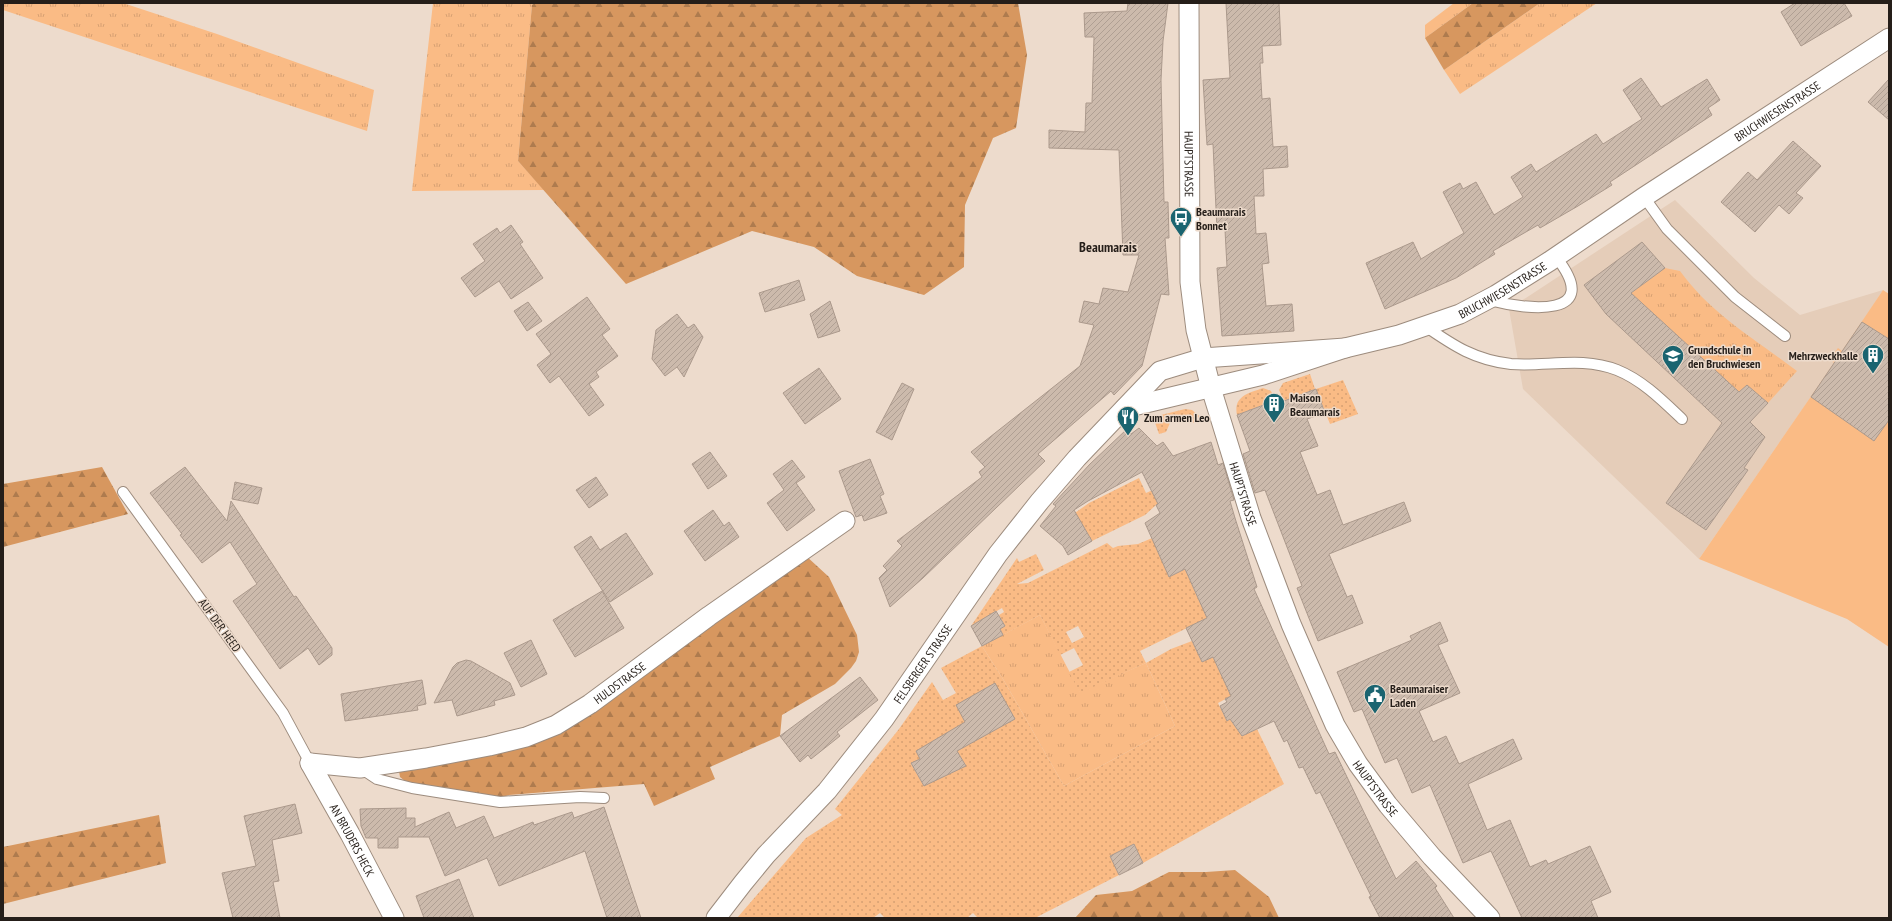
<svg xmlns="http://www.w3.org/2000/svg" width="1892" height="921" viewBox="0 0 1892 921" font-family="'PT Sans Narrow',sans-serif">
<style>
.built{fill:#e5cdb9}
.grass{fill:url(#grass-tufts)}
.forest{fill:url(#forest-firs)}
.garden{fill:url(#garden-dots);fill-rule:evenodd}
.pitch{fill:#fabb85}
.building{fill:url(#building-hatch);stroke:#ab998c}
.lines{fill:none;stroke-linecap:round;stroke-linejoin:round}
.lane-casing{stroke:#9d8c7e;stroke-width:12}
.street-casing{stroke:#9d8c7e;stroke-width:21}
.lane{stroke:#fff;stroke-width:10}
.street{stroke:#fff;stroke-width:19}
.labels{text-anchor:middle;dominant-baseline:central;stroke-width:3;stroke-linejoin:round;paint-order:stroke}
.street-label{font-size:12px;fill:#251e19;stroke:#eddbcc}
.poi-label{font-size:12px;font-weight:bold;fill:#251e19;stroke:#eddbcc;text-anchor:start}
.quarter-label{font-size:14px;font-weight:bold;fill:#251e19;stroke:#eddbcc}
</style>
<defs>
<pattern id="grass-tufts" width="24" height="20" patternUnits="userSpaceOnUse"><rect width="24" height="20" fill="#fabb85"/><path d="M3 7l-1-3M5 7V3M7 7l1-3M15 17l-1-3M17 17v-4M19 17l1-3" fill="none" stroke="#d6a072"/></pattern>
<pattern id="forest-firs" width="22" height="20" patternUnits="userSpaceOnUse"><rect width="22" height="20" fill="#d7975f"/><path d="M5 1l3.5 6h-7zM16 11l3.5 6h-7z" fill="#ae7b4e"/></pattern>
<pattern id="garden-dots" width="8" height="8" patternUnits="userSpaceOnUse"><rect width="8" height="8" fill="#fabb85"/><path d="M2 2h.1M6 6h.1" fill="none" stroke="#d6a072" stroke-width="1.8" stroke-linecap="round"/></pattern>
<pattern id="building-hatch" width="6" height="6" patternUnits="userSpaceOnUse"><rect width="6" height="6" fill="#ccbaac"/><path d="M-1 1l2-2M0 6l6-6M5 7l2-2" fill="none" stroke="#af9f93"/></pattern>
</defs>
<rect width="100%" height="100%" fill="#eddbcc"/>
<!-- built -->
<path class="built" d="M1675 200 1754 278 1800 315 1883 290 1843 351 1830 360 1835 362 1699 559 1523 389 1509 309Z"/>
<!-- grass -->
<g class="grass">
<path d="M3 3H123L217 34 374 90 367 131 3 10Z"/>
<path d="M433 3H535L532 5 518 161 544 190 412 191Z"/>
<path d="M1454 3H1473L1425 38V25Z"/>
<path d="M1540 3H1597L1460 94 1444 70Z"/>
<path d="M1665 268 1680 271C1711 314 1755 339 1797 371L1768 403 1747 385 1739 392 1631 293Z"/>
<path d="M1040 615 1080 692 1146 663 1175 726 1064 786 1003 679 982 646Z"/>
</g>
<!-- forest -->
<g class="forest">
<path d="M535 3H1018L1027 55 1016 128 993 138 965 205 964 267 924 295 857 276 814 247 752 231 626 284 518 161 532 5Z"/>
<path d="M1473 3H1540L1444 70 1425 38Z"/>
<path d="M102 467 128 514 3 547V484Z"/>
<path d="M805 555 829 577 857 635 859 652 856 661 851 668 835 684 782 715 780 736 710 767 715 779 654 806 644 784 509 795 500 798 406 782 400 777 399 771 529 744Z"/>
<path d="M159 815 166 863 3 904V847Z"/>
<path d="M1235 870 1269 897 1279 918H1075L1096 895 1132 891 1169 872H1206Z"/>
</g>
<!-- garden -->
<g class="garden">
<path d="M1310 374 1315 389 1284 401 1279 390 1283 383Z"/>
<path d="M1343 380 1358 414 1330 424 1316 389Z"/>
<path d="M1263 388 1271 391 1275 400 1237 415C1233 396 1249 393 1263 388Z"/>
<path d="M1185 409 1192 410 1204 420 1194 423 1182 417 1170 423 1166 432 1159 434 1153 417Z"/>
<path d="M1139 478 1146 493 1155 489 1161 502 1156 505 1145 515 1092 541 1078 518 1072 515 1089 503Z"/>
<path d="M1164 533 1161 558 1169 577 1185 569 1201 605 1227 596 1232 606 1140 651 1146 663 1171 649 1192 641 1202 662 1213 657 1222 677 1230 685 1235 694 1218 703 1227 721 1230 719 1242 736 1257 729 1284 784 1143 863 1134 844 1110 856 1119 875 1035 918H978L973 913 967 918H885L880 913 873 918H737L806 838 842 815 835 809 899 729 932 682 943 700 956 693 941 668 982 646 1003 679 1064 786 1175 726 1146 663 1080 693 1069 672 1083 665 1074 648 1060 655 1040 615 1003 635 1000 629 1005 626 999 615 1004 612 1002 608 971 626 1017 558 1019 562 1036 554 1044 570 1017 584 1028 583 1107 543 1113 548 1118 546 1138 544ZM1078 626 1084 637 1072 643 1066 632ZM946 734 924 786 911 764 920 759 916 751Z"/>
</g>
<!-- pitch -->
<path class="pitch" d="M1883 290 1889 294V647L1847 619 1699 559 1834 363 1830 359 1838 348 1842 351Z"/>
<!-- building -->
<g class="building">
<path d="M1128 3H1168L1163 41 1161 80 1164 202H1168L1169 238H1165L1169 295 1161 294 1142 366 1114 395 1111 391 1038 454 1045 461 923 578 890 607 879 578 887 570 883 566 902 546 897 541 982 477 979 472 985 467 971 452 1080 366 1094 325 1079 322 1084 301 1099 304 1103 288 1128 292 1139 255H1123L1119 150 1049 148V130L1085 132 1086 103H1092L1094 37H1085L1084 13 1127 11Z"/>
<path d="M1226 3H1279L1281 45 1262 46 1263 63H1260L1262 99 1270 98 1273 147 1287 146 1288 167 1263 169 1264 196H1254L1256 234 1266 233 1269 263 1262 264 1266 306 1292 304 1294 331 1222 336 1217 268 1227 267 1225 230H1217L1213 144 1207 145 1203 80 1230 78Z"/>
<path d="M1795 3H1844L1852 16 1801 46 1781 12Z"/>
<path d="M1641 78 1661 107 1707 79 1720 100 1708 108 1712 115 1610 182 1612 185 1578 206 1540 228 1538 225 1493 251 1495 254 1456 278 1385 309 1366 263 1413 242 1421 259 1464 233 1443 192 1460 183 1463 189 1476 182 1494 215 1523 197 1511 177 1531 164 1536 172 1596 134 1603 144 1642 119 1623 90Z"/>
<path d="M1889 79V120L1868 102Z"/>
<path d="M1793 141 1821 166 1796 193 1803 198 1789 214 1779 205 1755 232 1721 202 1748 172 1757 180Z"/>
<path d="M511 225 523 242 520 244 543 278 511 299 499 281 475 297 461 278 485 261 473 244 497 228 500 233Z"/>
<path d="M1642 242 1665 268 1631 293 1739 392 1747 385 1768 403 1750 422 1765 437 1744 468 1748 470 1706 530 1666 503 1722 423 1606 314 1584 285Z"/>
<path d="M799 280 805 300 765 312 759 293Z"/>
<path d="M587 297 610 329 602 335 618 356 596 372 599 377 589 384 604 405 589 416 559 376 550 383 537 365 551 354 536 334Z"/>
<path d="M830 301 840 331 818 338 810 314Z"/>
<path d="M528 302 542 321 527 331 514 311Z"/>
<path d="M677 314 688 328 694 324 703 337 684 377 677 367 665 376 652 359 656 330Z"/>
<path d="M1862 322 1889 339V420L1874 441 1811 397Z"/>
<path d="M819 368 841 399 805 424 783 393Z"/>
<path d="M902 383 914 389 892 440 876 432Z"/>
<path d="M1316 389 1325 413 1307 419 1318 446 1300 452 1317 495 1330 490 1343 525 1404 502 1411 521 1329 554 1347 597 1352 595 1363 623 1318 641 1297 588 1302 586 1265 490 1255 493 1243 454 1250 451 1237 415 1282 398 1284 401Z"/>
<path d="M1139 428 1157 446 1163 442 1173 456 1211 442 1218 465 1223 463 1234 500 1230 501 1235 518 1257 587 1254 589 1329 754 1335 752 1396 879 1416 861 1437 886 1435 888 1454 918H1380L1369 897 1371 896 1320 792 1316 794 1303 767 1299 768 1287 740 1284 742 1274 721 1242 736 1230 719 1227 721 1220 706 1227 702 1225 699 1231 696 1213 657 1202 662 1186 628 1207 618 1185 569 1169 577 1145 523 1160 513 1156 505 1158 504 1142 472 1088 501 1074 510 1092 541 1068 555 1063 546 1040 526 1056 506 1053 504 1090 464 1127 429 1131 434Z"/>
<path d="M710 452 727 476 708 489 692 464Z"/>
<path d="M870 459 884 494 880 496 887 513 864 521 862 515 856 517 839 471Z"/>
<path d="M792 460 805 477 796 483 815 510 787 531 767 503 784 490 773 474Z"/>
<path d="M185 467 227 521 231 501 294 597 296 596 332 648V655L319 665 308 648 280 669 233 601 257 584 230 542 202 563 180 535 182 534 150 493Z"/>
<path d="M596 477 608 495 589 508 576 490Z"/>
<path d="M235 482 262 488 258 504 232 499Z"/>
<path d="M713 510 724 526 729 522 739 537 705 561 684 531Z"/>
<path d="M626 533 653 574 610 602 574 547 591 536 600 550Z"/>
<path d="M602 591 624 628 575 657 553 620Z"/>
<path d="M996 611 1005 626 1000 629 1003 635 982 646 971 626Z"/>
<path d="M1440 622 1448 641 1438 645 1460 693 1419 711 1433 742 1446 736 1459 764 1513 739 1522 759 1468 784 1487 830 1510 820 1530 867 1546 860 1548 864 1590 846 1611 892 1591 901 1598 918H1522L1491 851 1463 863 1430 785 1412 793 1397 758 1385 763 1362 709 1354 712 1337 672 1412 640 1410 636Z"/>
<path d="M531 640 547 674 521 687 504 653Z"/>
<path d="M466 660 471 661 510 683 515 695 494 701 495 705 457 716 452 700 434 703 453 667 457 663Z"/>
<path d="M860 677 878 700 837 732 840 736 811 759 808 755 800 762 780 736Z"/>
<path d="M422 680 426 704 417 706 418 710 345 721 341 694Z"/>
<path d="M995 683 1015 719 957 751 966 766 924 786 911 763 920 759 916 751 965 722 956 705Z"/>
<path d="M295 804 302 833 272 840 279 881 273 882 280 918H233L222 873 256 866 244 816Z"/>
<path d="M604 807 641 918H607L585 851 499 886 487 858 445 876 429 837H398V848H378V838H366L361 826 360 809 406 808V818H415V827L449 812 456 828 484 816 494 838 533 822 534 825 572 812 574 818Z"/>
<path d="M1134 844 1143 863 1119 875 1110 856Z"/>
<path d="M459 879 474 918H424L416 896Z"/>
</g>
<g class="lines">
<!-- lane casing -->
<g class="lane-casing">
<g id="lane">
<path d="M1644 197 1667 229 1735 297 1785 336"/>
<path d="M1489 300C1527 310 1605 319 1556 257"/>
<path d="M1425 326C1454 346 1475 360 1511 364 1546 367 1582 356 1617 370 1642 380 1662 400 1682 419"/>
<path d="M123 492 283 713 310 763"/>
<path d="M362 769 377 779 412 788 500 802 580 797 604 798"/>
</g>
</g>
<!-- street casing -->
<g class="street-casing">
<g id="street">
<path id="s1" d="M1189 3 1190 282 1196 330 1211 388 1251 518 1291 624 1314 677 1335 725 1358 764 1388 805 1432 857 1490 918"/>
<path id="s2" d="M1125 408 1263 375 1345 348 1399 335 1460 314 1496 295 1550 261 1644 197 1889 38"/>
<path id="s3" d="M310 763 360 768 426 758 489 746 526 737 556 725 590 704 709 616 845 521"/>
<path id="s4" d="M310 763 350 834 394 918"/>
<path id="s5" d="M716 918 743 883 766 855 827 791 884 719 998 554 1040 501 1077 458 1160 371 1203 358 1345 348"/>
</g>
</g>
<!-- lane -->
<use href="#lane" class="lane"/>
<!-- street -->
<use href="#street" class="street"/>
</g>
<!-- icons -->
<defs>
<g id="bus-pin" transform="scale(1.15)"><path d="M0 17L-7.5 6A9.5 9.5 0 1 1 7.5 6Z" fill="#1a6470" stroke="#eddbcc"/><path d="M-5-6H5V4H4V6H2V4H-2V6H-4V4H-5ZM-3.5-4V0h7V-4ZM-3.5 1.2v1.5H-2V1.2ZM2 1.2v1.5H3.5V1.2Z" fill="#fff"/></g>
<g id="building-pin" transform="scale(1.15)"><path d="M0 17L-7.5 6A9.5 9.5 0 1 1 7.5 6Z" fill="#1a6470" stroke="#eddbcc"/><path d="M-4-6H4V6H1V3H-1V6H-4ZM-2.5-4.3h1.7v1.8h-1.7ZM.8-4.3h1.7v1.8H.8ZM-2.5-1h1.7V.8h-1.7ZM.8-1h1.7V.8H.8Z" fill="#fff"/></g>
<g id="school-pin" transform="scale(1.15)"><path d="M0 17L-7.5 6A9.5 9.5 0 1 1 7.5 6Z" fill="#1a6470" stroke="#eddbcc"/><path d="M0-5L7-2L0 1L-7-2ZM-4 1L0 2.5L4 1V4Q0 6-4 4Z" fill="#fff"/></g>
<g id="restaurant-pin" transform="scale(1.15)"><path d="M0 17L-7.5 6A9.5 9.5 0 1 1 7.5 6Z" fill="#1a6470" stroke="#eddbcc"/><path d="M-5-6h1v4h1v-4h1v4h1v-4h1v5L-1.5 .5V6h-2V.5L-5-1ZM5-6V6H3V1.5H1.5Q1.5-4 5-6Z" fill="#fff"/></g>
<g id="civic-pin" transform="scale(1.15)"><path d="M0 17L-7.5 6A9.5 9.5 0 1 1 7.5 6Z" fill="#1a6470" stroke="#eddbcc"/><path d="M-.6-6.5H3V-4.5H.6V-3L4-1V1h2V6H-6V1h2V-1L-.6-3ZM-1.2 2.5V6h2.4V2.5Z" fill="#fff"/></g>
</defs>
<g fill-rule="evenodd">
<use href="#bus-pin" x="1181" y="218"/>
<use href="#building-pin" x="1873" y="355"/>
<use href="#school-pin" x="1673" y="356"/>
<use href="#building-pin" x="1274" y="404"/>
<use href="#restaurant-pin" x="1128" y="417"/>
<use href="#civic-pin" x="1375" y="695"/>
</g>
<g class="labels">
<!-- street labels -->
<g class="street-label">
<text stroke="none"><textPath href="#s2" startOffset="725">BRUCHWIESENSTRASSE</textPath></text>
<text stroke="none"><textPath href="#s1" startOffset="161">HAUPTSTRASSE</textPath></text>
<text stroke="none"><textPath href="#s2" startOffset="397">BRUCHWIESENSTRASSE</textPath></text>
<text stroke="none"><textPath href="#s1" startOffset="498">HAUPTSTRASSE</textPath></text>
<text transform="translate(220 625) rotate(54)">AUF DER HEED</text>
<text stroke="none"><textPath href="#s5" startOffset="328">FELSBERGER STRASSE</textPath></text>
<text stroke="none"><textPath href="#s3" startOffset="328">HULDSTRASSE</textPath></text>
<text stroke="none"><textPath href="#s1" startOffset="822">HAUPTSTRASSE</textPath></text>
<text stroke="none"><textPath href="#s4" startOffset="88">AN BRUDERS HECK</textPath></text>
</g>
<!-- poi labels -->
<g class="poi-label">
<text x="1196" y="211">Beaumarais<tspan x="1196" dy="14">Bonnet</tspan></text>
<text x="1688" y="349">Grundschule in<tspan x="1688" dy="14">den Bruchwiesen</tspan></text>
<text x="1858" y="355" text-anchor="end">Mehrzweckhalle</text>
<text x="1290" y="397">Maison<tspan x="1290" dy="14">Beaumarais</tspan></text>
<text x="1144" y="417">Zum armen Leo</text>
<text x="1390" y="688">Beaumaraiser<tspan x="1390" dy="14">Laden</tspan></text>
</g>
<!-- quarter labels -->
<g class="quarter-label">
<text x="1108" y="247">Beaumarais</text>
</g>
</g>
<!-- border -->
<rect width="1892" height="921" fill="none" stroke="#251e19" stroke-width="8"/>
</svg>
